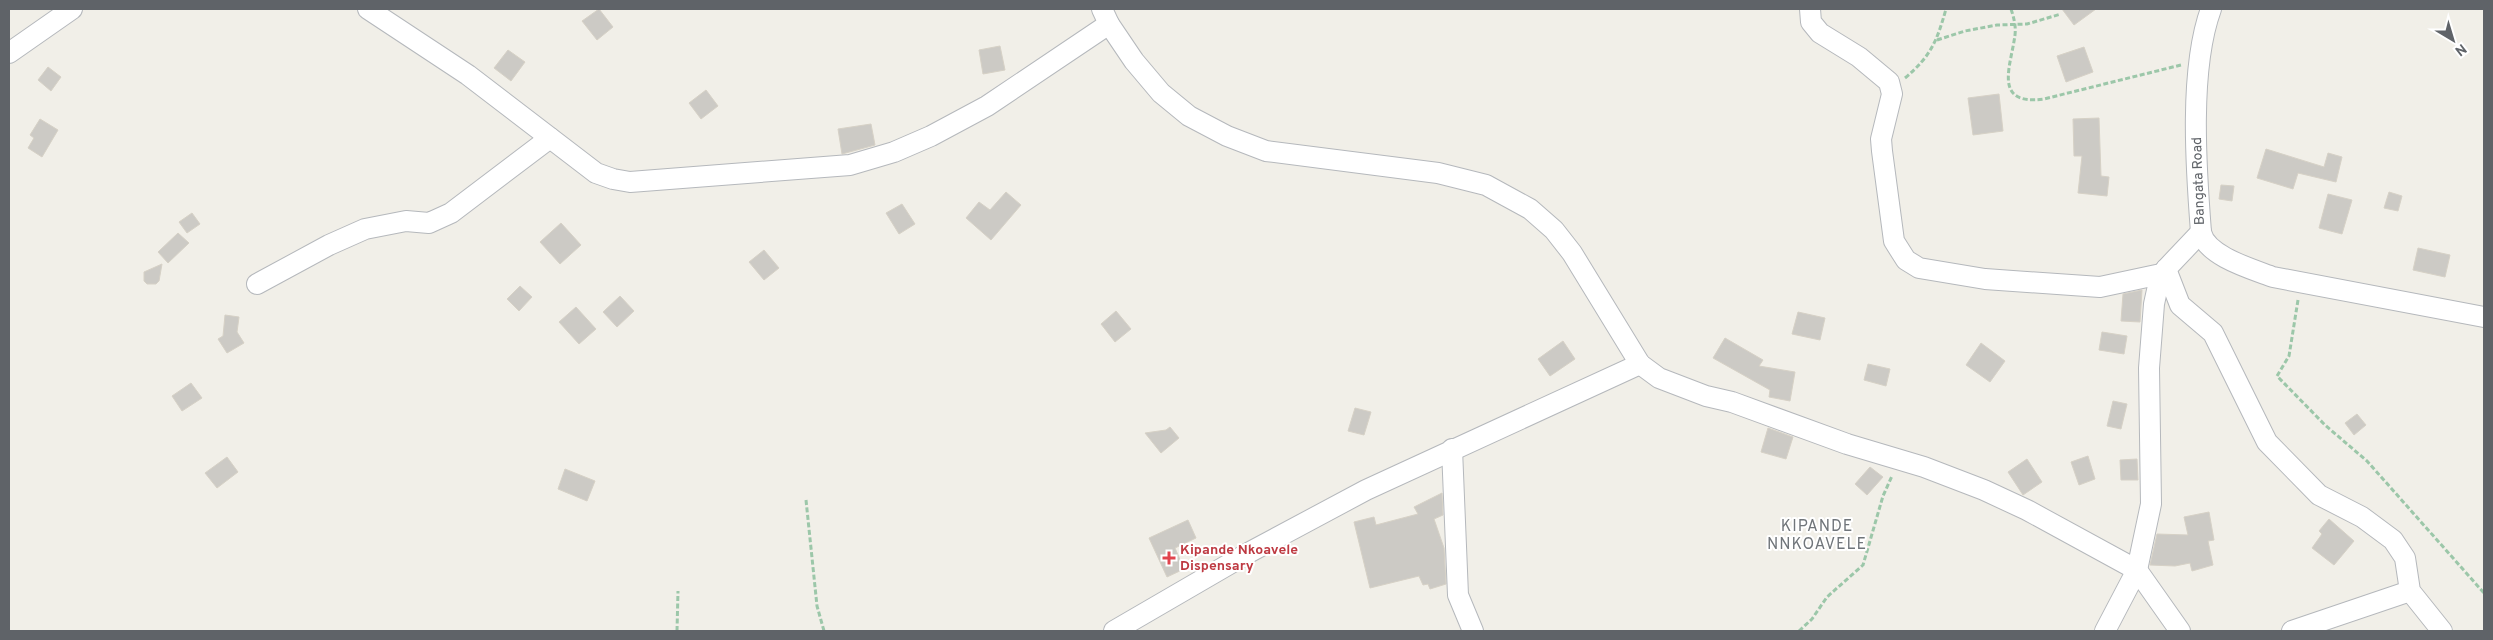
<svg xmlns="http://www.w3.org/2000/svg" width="2493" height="640" viewBox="0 0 2493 640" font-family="Overpass,sans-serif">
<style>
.building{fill:#cccac5;stroke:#d6d1c6}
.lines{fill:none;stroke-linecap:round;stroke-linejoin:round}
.street-casing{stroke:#b5b8bc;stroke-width:22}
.path{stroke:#9cc7a9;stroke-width:3;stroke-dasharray:5 2.5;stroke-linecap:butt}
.street{stroke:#fff;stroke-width:20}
.health-dot{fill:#e0444e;stroke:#fff;stroke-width:2}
.labels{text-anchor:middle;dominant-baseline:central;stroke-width:4;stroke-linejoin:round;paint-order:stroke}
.street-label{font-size:14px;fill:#5f6368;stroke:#fff}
.health-label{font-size:14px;font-weight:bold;fill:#be3a42;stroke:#fff;text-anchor:start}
.quarter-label{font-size:16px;letter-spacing:1px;fill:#70757a;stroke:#fff}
</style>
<rect width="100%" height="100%" fill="#f1efe8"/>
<!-- building -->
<g class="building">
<path d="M599 9 613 27 597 40 582 21Z"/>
<path d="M2062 9H2096L2074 25Z"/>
<path d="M1000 46 1005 70 983 74 979 50Z"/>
<path d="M2084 47 2093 72 2066 82 2057 56Z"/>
<path d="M508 50 525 62 511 81 494 68Z"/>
<path d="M48 67 61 77 51 91 38 80Z"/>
<path d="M706 90 718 106 701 119 689 103Z"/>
<path d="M1999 94 2003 131 1973 135 1968 98Z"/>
<path d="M2099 118 2101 176 2109 177 2107 196 2078 193 2082 156H2074L2073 119Z"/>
<path d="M40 119 58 130 42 157 28 148 34 138 30 135Z"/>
<path d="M871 124 875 145 842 154 838 129Z"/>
<path d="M2266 149 2324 167 2328 153 2342 157 2336 182 2298 173 2293 189 2257 178Z"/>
<path d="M2221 185 2234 186 2232 201 2219 199Z"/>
<path d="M1006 192 1021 205 991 240 966 218 979 202 990 210Z"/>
<path d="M2389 192 2402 196 2398 211 2384 208Z"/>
<path d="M2328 194 2352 200 2342 234 2319 228Z"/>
<path d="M902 204 915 224 899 234 886 213Z"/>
<path d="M192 213 200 224 187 233 179 222Z"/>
<path d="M561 223 581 245 560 264 540 242Z"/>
<path d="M178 233 189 243 168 263 158 252Z"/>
<path d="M2418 248 2450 255 2445 277 2413 270Z"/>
<path d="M764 250 779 268 764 280 749 262Z"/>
<path d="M162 264 159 281 156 284H147L144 281V272Z"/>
<path d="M520 286 532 297 519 311 507 299Z"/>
<path d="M2142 290 2140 322 2121 321 2123 294Z"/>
<path d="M620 296 634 311 617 327 603 312Z"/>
<path d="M576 307 596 329 579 344 559 322Z"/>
<path d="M1116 311 1131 329 1115 342 1101 324Z"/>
<path d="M1798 312 1825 318 1820 340 1792 334Z"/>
<path d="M225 315 239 317 237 332 244 343 227 353 218 339 223 336Z"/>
<path d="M2102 332 2127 336 2124 354 2099 350Z"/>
<path d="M1725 338 1763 360 1759 366 1795 372 1790 401 1769 397 1770 390 1713 358Z"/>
<path d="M1563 341 1575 359 1550 376 1538 359Z"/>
<path d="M1981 343 2005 361 1990 382 1966 365Z"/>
<path d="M1868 364 1890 369 1886 386 1864 380Z"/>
<path d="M191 383 202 398 182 411 172 396Z"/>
<path d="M2113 401 2127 404 2121 429 2107 426Z"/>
<path d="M1355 408 1371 412 1364 435 1348 431Z"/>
<path d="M2357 414 2366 425 2354 435 2345 423Z"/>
<path d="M1170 427 1179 438 1161 453 1145 433 1166 430Z"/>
<path d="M1768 428 1793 437 1786 459 1761 452Z"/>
<path d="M2088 456 2095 479 2079 485 2071 462Z"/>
<path d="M227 457 238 472 217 488 205 473Z"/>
<path d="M2027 459 2042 482 2023 495 2008 472Z"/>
<path d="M2137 459 2138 480H2121L2120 460Z"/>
<path d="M1870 467 1883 477 1867 495 1855 484Z"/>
<path d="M565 469 595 481 587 501 558 489Z"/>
<path d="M1442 493 1443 515 1434 519 1444 548 1446 584 1430 589 1428 584 1423 585 1419 576 1370 588 1354 522 1374 517 1376 525 1418 514 1414 507Z"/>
<path d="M2209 512 2214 540 2208 541 2213 565 2192 571 2190 563 2175 566 2150 565 2157 534 2188 535 2184 517Z"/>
<path d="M2329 519 2354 541 2334 565 2312 548 2322 534 2319 531Z"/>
<path d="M1188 520 1196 538 1175 548 1184 569 1167 577 1149 538Z"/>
</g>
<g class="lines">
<!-- street casing -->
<g class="street-casing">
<g id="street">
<path d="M368 9 468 75 596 173 613 179 630 182 850 165 894 152 931 136 987 106 1109 24"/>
<path d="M1102 9 1109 24 1134 61 1161 93 1189 116 1227 136 1266 151 1438 173 1486 185 1530 209 1554 230 1572 253 1640 364 1659 378 1706 396 1732 402 1847 444 1924 467 1984 490 2027 510 2137 570 2180 631"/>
<path d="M1810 9 1811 22 1820 33 1859 57 1889 82 1892 94 1881 139 1882 151 1894 241 1906 260 1919 268 1985 279 2100 287 2161 274"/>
<path d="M2211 9C2189 69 2196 168 2201 232 2206 256 2252 269 2273 277L2484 317"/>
<path d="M9 53 72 9"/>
<path d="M2166 269 2180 305 2213 333 2267 442 2319 495 2362 517 2393 540 2405 558 2410 591 2442 631"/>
<path d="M257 284 329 245 365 229 406 221 429 223 451 213 550 138"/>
<path d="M1452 449 1458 595 1473 631"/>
<path d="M1114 631 1250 552 1366 490 1640 364"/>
<path d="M2105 631 2137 570 2151 504 2149 368 2154 304 2159 281 2166 269 2201 232"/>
<path d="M2292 631 2410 591"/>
</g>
</g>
<!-- path -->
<g class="path">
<path d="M2011 9C2014 18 2016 26 2015 35 2011 66 1992 106 2044 99L2181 65"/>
<path d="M1937 40 1965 31 1997 25 2027 24 2061 14"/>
<path d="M1905 78C1931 56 1937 41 1946 9"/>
<path d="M2298 300 2289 356 2277 376 2325 425 2367 461 2484 593"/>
<path d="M806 500 817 606 824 631"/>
<path d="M677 631 678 591"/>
<path d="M1799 631 1812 619 1827 597 1863 565 1883 496 1892 476"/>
</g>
<!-- street -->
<use href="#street" class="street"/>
</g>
<!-- markers -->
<path class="health-dot" d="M1166.5 550.5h5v5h5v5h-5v5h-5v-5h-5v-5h5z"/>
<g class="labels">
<!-- street labels -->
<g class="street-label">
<text transform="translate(2199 181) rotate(-92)">Bangata Road</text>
</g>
<!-- health labels -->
<g class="health-label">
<text x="1180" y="550">Kipande Nkoavele<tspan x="1180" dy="16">Dispensary</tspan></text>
</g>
<!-- quarter labels -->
<g class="quarter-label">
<text x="1817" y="527">KIPANDE<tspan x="1817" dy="18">NNKOAVELE</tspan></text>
</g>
</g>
<!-- border -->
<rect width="2493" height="640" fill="none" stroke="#5f6368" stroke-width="20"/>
<!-- north arrow -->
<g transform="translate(2453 40) rotate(142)" stroke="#ffffff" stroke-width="4" paint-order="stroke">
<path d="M0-4L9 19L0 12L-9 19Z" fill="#5f6368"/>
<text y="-8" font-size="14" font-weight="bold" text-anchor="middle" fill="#5f6368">N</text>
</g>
</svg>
